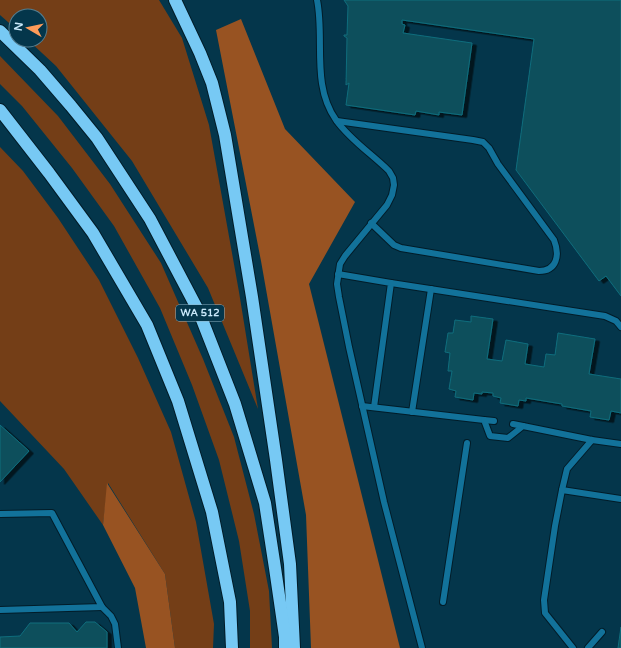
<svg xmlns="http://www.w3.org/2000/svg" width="621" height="648" viewBox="0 0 621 648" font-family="'Varela Round',sans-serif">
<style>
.green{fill:#743e17}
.forest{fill:#985322}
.building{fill:#09505c;stroke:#116d7d;filter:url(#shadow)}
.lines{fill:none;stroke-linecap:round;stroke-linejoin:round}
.lane-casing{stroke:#021c28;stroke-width:8}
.highway-casing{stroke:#021c28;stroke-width:14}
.lane{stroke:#12729a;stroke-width:6}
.highway{stroke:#77c9f4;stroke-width:12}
.labels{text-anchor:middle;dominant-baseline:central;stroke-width:3.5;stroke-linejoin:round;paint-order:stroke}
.shield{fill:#04364b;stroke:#8fb3c6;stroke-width:1}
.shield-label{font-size:10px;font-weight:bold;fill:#cae9fb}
</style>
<defs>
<filter id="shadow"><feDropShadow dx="4.5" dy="2.5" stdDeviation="0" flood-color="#0009"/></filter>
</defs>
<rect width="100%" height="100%" fill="#04364b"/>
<!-- green -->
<g class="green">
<path d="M0 0H159L182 38 209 125 239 292 258 409 208 288 132 161 56 66 28 40H40V16H16V29L0 15Z"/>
<path d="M0 56 58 116 110 184 161 263 203 359 234 437 254 514 269 591 272 648H250V611L239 541 219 460 192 385 160 308 114 226 72 168 22 106 0 84Z"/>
<path d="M0 147 23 171 58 218 99 280 138 358 171 432 196 522 214 624 213 648H175L165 574 108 483 103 525 64 469 0 401Z"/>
</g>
<!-- forest -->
<g class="forest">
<path d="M241 19 285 129 355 202 309 284 400 648H311L306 515 261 261 216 30Z"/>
<path d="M107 483 165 574 175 648H146L135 588 103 525Z"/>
</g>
<!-- building -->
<g class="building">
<path d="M344 0H621V296L606 276 599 281 516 170 534 39 402 20V24L405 25 403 33 472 43 462 115 439 112V115L416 111 415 115 346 105 349 83 346 85 347 38 344 36V35H347L348 6Z"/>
<path d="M471 316 493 319 487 359 502 361 506 340 528 344 525 364 544 367 546 354 555 355 558 333 595 339 589 374 621 379V413L611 411 609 420 590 417 591 411 562 406V404L526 398V401L519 400 518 406 500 403 501 398 493 396V393L482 392V394L474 393 473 400 455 397 456 391 449 389 452 371H448L450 353 445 352 448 333H453L455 320 471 322Z"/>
<path d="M0 425 29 451 0 482Z"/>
<path d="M86 622H95L107 632V648H0V637L20 636 30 623H69L77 632Z"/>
<path d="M621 627V648H618Z"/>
</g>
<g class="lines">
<!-- lane casing -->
<g class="lane-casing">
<g id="lane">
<path d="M317 0C325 39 311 85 336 120 350 140 372 154 389 171L393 178 394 185 392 195 387 205 345 256 340 264 337 284 339 297 349 347 384 502 422 648"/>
<path d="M337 121 473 140 483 142 489 148 498 164 554 240C560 255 557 271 539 271L401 248 394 245 371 223"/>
<path d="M338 274 391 283 374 407"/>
<path d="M391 283 605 316 616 321 621 327"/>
<path d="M362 406 484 420 490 436 508 438 523 426 592 440 621 444"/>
<path d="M412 412 431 289"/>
<path d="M484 420 494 421"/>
<path d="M513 424 523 426"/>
<path d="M562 490 621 499"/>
<path d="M0 514 52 513 102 607 0 610"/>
<path d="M443 602 467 443"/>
<path d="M102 607 111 616 115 624 118 648"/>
<path d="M573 648 545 613 544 600 555 526 562 490 567 469 592 440"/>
<path d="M588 648 602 632"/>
</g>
</g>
<!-- highway casing -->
<g class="highway-casing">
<g id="highway">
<path d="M175 0 200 53 212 83 225 135 252 297 276 460 290 564 294 648"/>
<path d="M0 31 40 70 71 106 97 138 150 219 199 312 235 404 265 503 275 568 285 637V648"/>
<path d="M0 110 49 173 93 233 147 325 178 401 212 512 230 602 232 648"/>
</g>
</g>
<!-- lane -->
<use href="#lane" class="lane"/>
<!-- highway -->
<use href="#highway" class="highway"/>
</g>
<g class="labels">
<!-- shield labels -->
<rect class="shield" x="176" y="305" width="48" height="16" rx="3"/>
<g class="shield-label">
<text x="200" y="313">WA 512</text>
</g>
</g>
<!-- north arrow -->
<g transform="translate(28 28) rotate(279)"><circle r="19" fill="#04364b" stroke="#537e91"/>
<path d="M0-3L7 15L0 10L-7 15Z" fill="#fe9b59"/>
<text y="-6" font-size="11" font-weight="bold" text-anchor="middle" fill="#cae9fb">N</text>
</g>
</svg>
